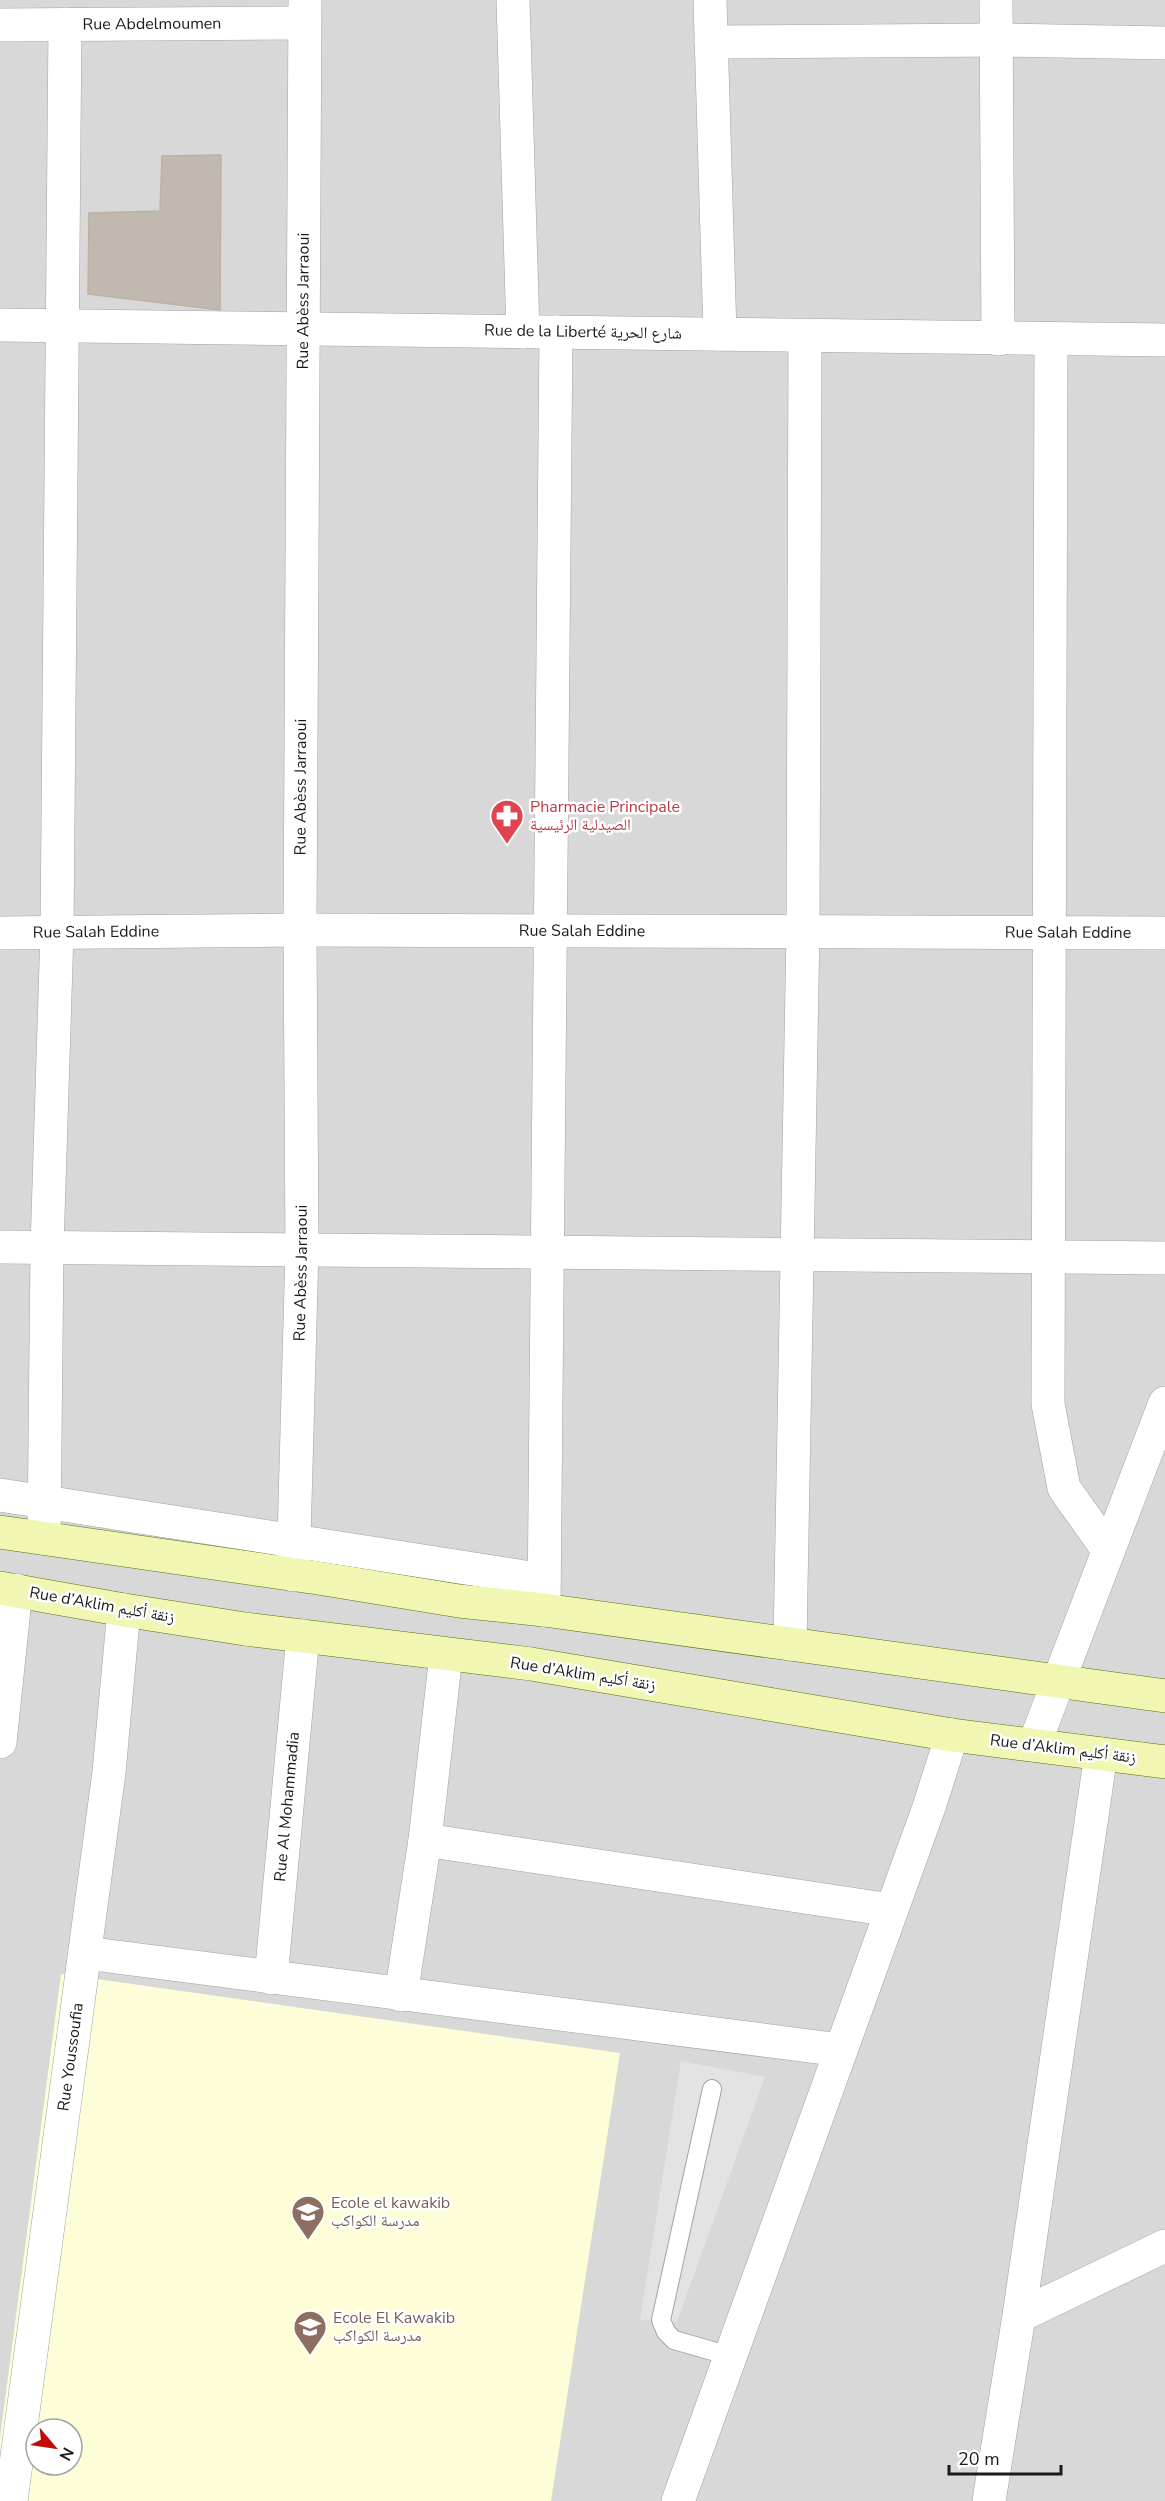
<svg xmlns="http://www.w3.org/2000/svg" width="1165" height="2501" viewBox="0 0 1165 2501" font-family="'Nunito Sans','Noto Naskh Arabic',sans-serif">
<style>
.residential{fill:#d9d8d8;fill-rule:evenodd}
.education{fill:#fdfed8;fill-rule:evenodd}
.parking{fill:#e3e3e3}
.building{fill:#c1b8b0;stroke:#beb0a3;stroke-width:1.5}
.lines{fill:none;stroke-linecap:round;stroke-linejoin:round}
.lane-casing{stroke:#a2a2a2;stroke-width:20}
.street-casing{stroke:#a2a2a2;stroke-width:34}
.secondary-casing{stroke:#5e6d07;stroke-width:34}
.lane{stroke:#fff;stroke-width:18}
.street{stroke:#fff;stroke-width:33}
.secondary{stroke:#f1f7b3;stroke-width:33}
.labels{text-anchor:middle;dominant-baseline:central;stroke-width:5;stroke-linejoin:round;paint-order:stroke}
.street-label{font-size:16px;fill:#1b1b1b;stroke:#fff}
.health-label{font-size:16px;fill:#be3a42;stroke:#fff;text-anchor:start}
.education-label{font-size:16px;fill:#785e54;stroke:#fff;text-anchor:start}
</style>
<rect width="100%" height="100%" fill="#ece9e0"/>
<!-- residential -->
<path class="residential" d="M0 0H1165V2501H0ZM36 2429H72V2465H36Z"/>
<!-- education -->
<path class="education" d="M61 1974 620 2053 551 2501H0V2438ZM36 2429H72V2465H36Z"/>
<!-- parking -->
<path class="parking" d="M681 2061 765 2077 677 2322 640 2320Z"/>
<!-- building -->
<path class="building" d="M221 155 220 310 88 294 89 213 160 211 162 156Z"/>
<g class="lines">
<!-- lane casing -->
<g class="lane-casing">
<path id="lane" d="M712 2089 661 2320 666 2332 674 2340 730 2356"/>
</g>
<!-- street casing -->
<g class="street-casing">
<g id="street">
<path d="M513 0 523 332"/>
<path d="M710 0 720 334"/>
<path d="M996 0 998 339"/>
<path id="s1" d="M0 25 304 23"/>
<path d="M711 42 997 40 1165 43"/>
<path d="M0 325 1165 340"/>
<path d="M1051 339 1048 1404 1064 1488 1108 1550"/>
<path id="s2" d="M0 933 300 930 1165 933"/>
<path d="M0 1247 1165 1258"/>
<path d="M0 1495 544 1580"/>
<path d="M44 1538 47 1248 57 932 65 24"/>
<path id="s3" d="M293 1575 302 1250 300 930 305 0"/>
<path d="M544 1610 556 332"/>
<path d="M790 1644 803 931 805 336"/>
<path d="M0 1742 16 1590"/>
<path d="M1034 1745 1165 1403"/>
<path d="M425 1840 891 1910"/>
<path d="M85 1953 840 2050"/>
<path id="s4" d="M271 1978 303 1636"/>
<path d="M401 1995 425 1840 446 1655"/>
<path d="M1019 2316 1165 2246"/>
<path id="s5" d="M11 2501 109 1772 124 1610"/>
<path d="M678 2501 929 1807 952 1735"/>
<path d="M989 2501 1019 2316 1101 1754"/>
</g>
</g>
<!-- secondary casing -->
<g class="secondary-casing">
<g id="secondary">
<path d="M0 1532 318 1578 459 1601 544 1610 1165 1696"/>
<path d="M0 1588 124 1610 245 1629 531 1664 952 1735 1165 1762"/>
</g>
</g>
<!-- lane -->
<use href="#lane" class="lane"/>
<!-- street -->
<use href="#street" class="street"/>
<!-- secondary -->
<use href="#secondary" class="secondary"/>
</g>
<!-- icons -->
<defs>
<g id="pharmacy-pin" transform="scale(1.725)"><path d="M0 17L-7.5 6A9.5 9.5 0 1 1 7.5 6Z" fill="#e0444e" stroke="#fff"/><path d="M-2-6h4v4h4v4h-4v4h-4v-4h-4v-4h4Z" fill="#fff"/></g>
<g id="school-pin" transform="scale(1.725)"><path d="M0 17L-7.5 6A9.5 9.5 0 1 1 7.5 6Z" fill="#8d6e63" stroke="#fff"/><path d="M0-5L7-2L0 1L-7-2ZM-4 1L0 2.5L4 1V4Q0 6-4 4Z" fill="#fff"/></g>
</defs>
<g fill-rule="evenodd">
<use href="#pharmacy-pin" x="507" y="816"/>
<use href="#school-pin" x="308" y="2212"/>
<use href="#school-pin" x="310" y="2327"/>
</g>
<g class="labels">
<!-- street labels -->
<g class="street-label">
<text stroke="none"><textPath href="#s1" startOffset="152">Rue Abdelmoumen</textPath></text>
<text stroke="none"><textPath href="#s3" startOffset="1274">Rue Abèss Jarraoui</textPath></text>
<text transform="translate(583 332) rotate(1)">Rue de la Liberté شارع الحرية</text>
<text stroke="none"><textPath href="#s3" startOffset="788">Rue Abèss Jarraoui</textPath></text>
<text stroke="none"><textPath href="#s2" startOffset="582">Rue Salah Eddine</textPath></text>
<text stroke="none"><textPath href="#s2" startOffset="96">Rue Salah Eddine</textPath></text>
<text stroke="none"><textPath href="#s2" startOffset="1068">Rue Salah Eddine</textPath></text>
<text stroke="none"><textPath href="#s3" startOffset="302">Rue Abèss Jarraoui</textPath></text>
<text transform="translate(102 1605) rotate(10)">Rue d’Aklim زنقة أكليم</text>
<text transform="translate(583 1674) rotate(9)">Rue d’Aklim زنقة أكليم</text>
<text transform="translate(1063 1749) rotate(7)">Rue d’Aklim زنقة أكليم</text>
<text stroke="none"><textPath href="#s4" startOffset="172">Rue Al Mohammadia</textPath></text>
<text stroke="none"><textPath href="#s5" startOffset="448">Rue Youssoufia</textPath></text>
</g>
<!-- health labels -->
<g class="health-label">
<text x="530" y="807">Pharmacie Principale<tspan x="530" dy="18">الصيدلية الرئيسية</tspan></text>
</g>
<!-- education labels -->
<g class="education-label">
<text x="331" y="2203">Ecole el kawakib<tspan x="331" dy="18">مدرسة الكواكب</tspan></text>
<text x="333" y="2318">Ecole El Kawakib<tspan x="333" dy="18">مدرسة الكواكب</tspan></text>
</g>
</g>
<!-- north arrow -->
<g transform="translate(54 2447) rotate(119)"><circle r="28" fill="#ffffff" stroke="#a4a4a4" stroke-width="1.5"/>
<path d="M0-4.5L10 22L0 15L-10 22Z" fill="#c10c05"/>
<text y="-9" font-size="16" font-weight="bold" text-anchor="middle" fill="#1b1b1b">N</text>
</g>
<!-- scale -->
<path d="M949 2465v9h112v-9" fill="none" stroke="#1b1b1b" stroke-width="3"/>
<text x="958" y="2465" font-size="18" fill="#1b1b1b" stroke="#ffffff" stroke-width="4.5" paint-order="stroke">20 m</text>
</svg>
